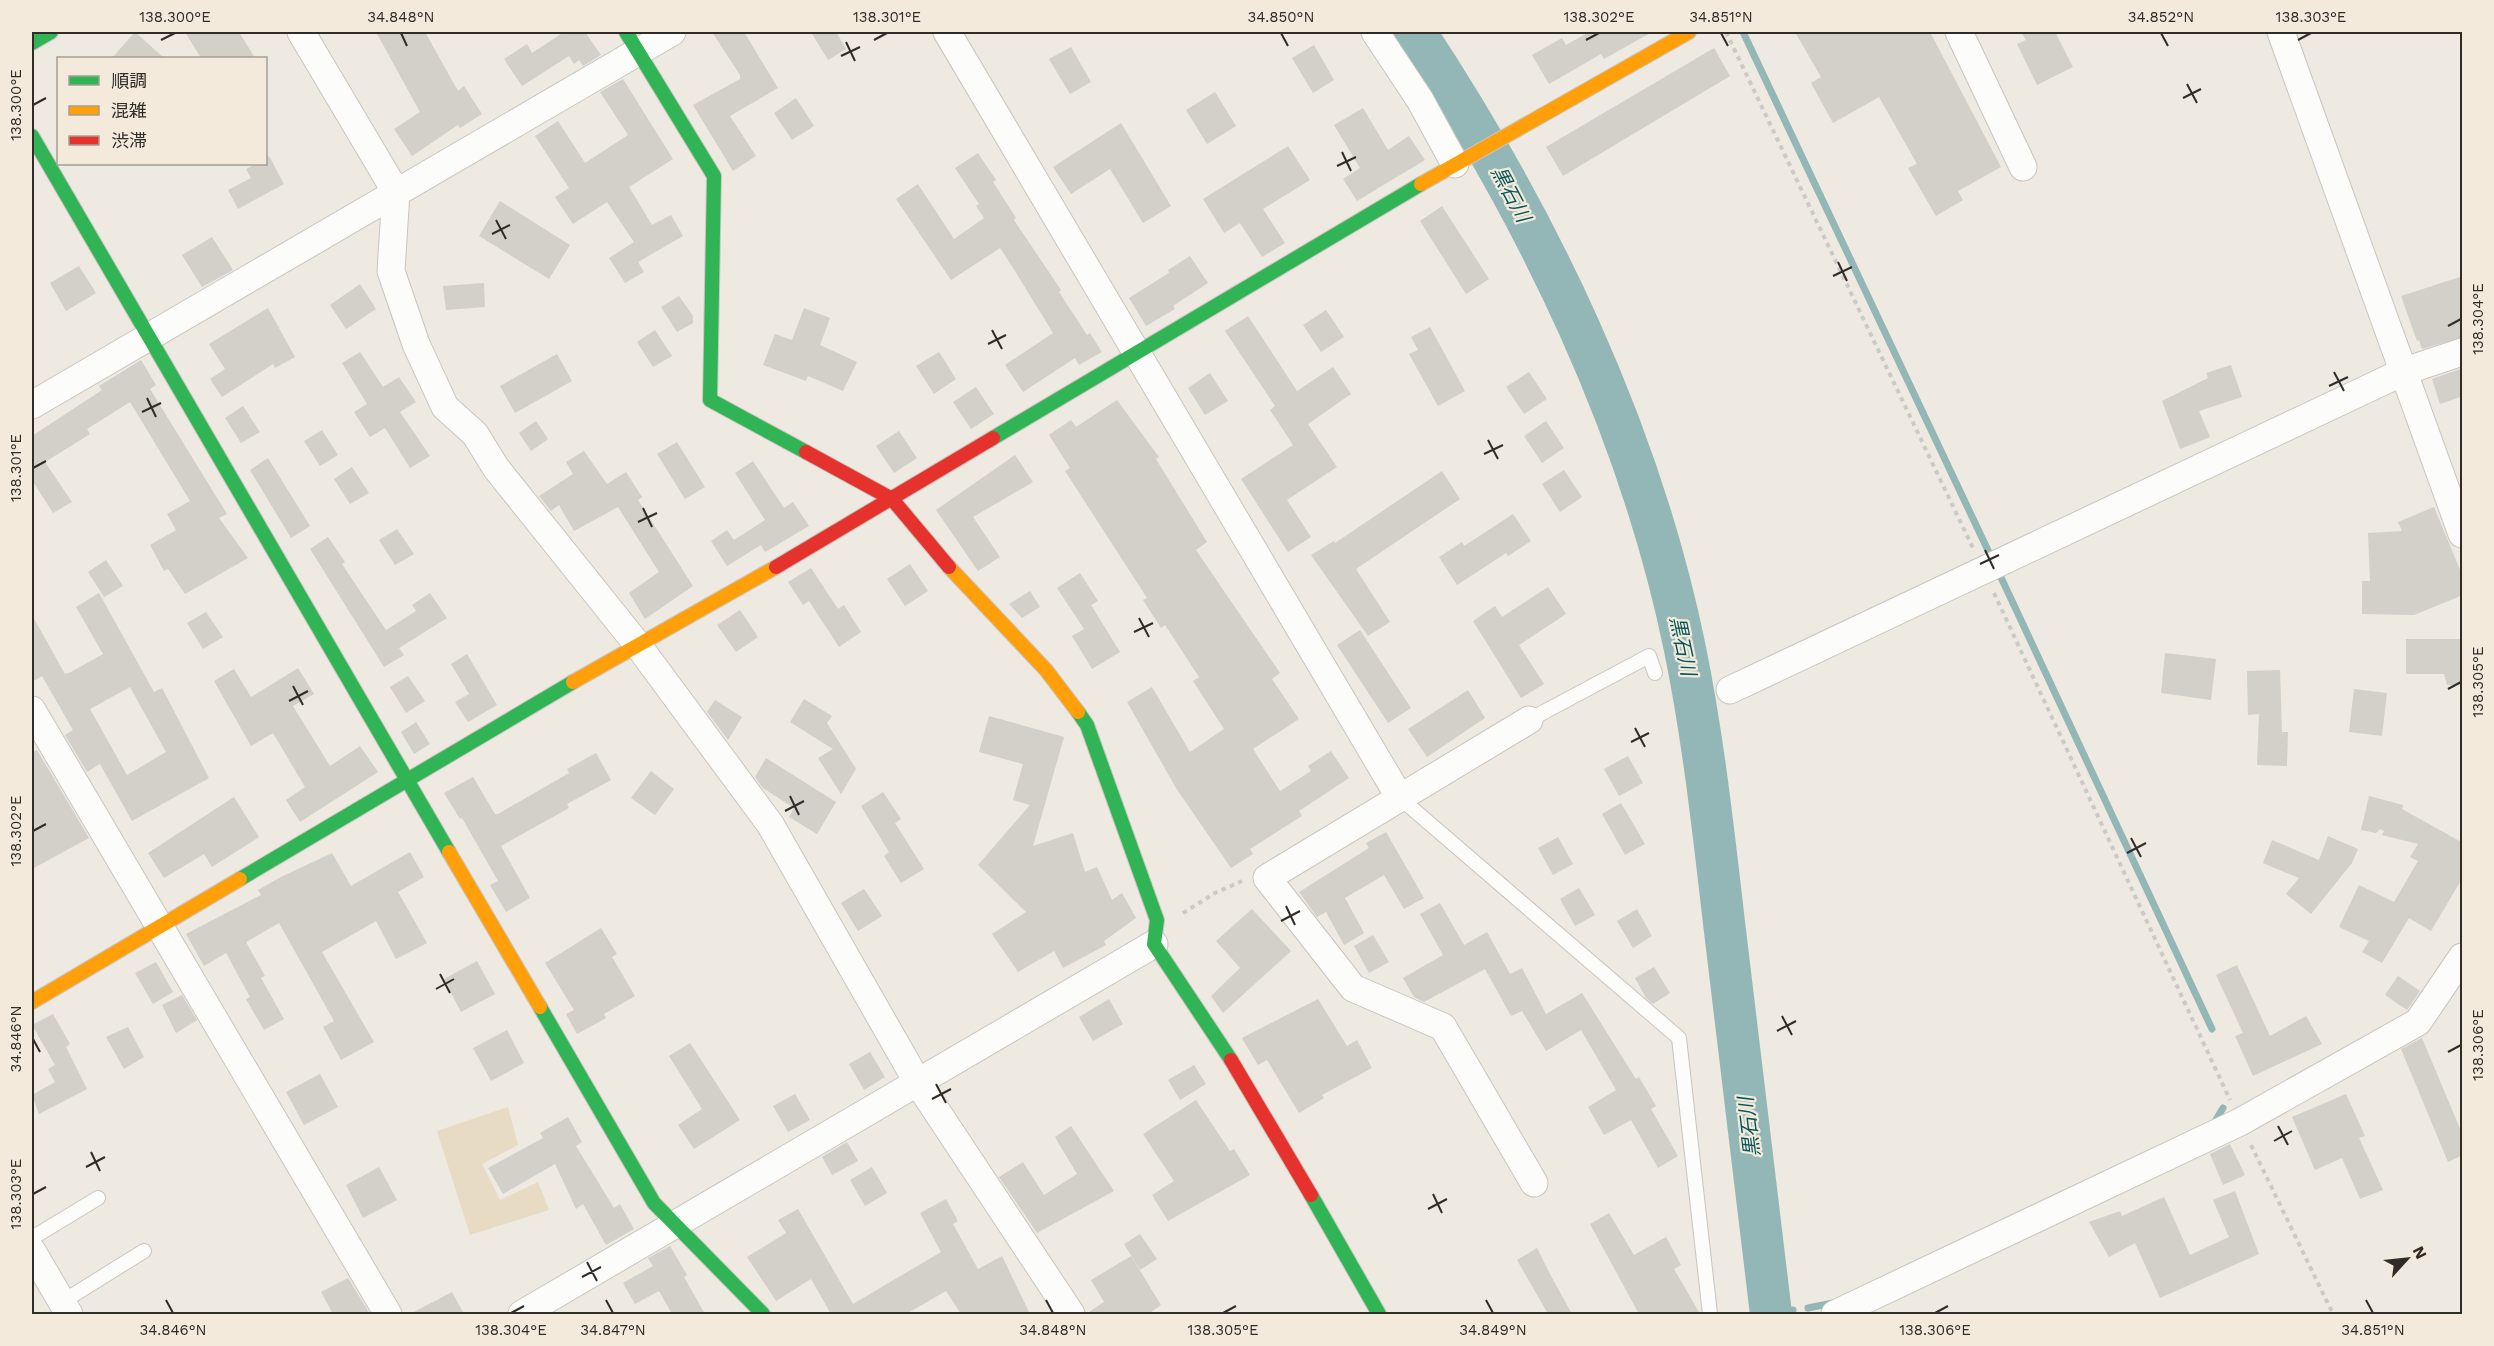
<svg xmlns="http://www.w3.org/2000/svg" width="2494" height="1346" viewBox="0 0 2494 1346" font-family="'Work Sans','Noto Sans JP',sans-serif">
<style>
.green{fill:#e8dbc4}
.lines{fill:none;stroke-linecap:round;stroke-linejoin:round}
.stream{stroke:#93b6b6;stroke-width:7}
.river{stroke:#93b6b6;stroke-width:42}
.building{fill:#d3cfc9;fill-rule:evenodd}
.lane-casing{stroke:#c9c5bf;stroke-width:16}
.street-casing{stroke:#c9c5bf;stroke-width:29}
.fast-casing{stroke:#c9c5bf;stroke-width:16}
.slow-casing{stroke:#c9c5bf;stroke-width:16}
.jam-casing{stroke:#c9c5bf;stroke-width:16}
.path{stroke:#cccac7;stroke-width:4;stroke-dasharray:4.5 4.5;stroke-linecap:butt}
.lane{stroke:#fcfcfa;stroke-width:14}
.street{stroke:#fcfcfa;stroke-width:27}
.fast{stroke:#30b455;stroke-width:14}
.slow{stroke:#ff9f0a;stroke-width:14}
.jam{stroke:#e5322d;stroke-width:14}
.ticks{fill:none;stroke:#302d28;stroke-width:2}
.labels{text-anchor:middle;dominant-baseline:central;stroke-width:4.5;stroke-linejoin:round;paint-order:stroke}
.water-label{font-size:20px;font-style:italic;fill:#06565a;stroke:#f3eadc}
.neatline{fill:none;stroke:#302d28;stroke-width:2}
.ticks-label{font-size:15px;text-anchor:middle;fill:#302d28}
</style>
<rect width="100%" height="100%" fill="#eee9e1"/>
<!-- green -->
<path class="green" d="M508 1107 518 1145 482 1164 500 1200 538 1182 549 1210 470 1235 437 1131Z"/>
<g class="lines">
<!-- stream -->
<g class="stream">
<path d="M1743 32 1993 561"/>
<path d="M1998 571 2212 1029"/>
<path d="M2214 1123 2223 1108"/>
<path d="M1808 1308 1833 1303"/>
<path d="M1771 1312 1793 1310"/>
</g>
<!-- river -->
<path class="river" d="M1415 32C1538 218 1640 429 1685 649 1704 742 1714 837 1725 931 1740 1059 1755 1187 1771 1314"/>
</g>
<!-- building -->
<g class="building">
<path d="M135 32 164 58H112Z"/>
<path d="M185 32H239L255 58H201Z"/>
<path d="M376 32H425L458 91 464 86 482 114 460 128 458 125 412 156 394 129 420 112Z"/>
<path d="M564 32H585L601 55 583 66 579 60 574 64 569 56 522 86 504 59 527 44 532 53Z"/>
<path d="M712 32H744L778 88 730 116 756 156 733 171 693 105 740 79V75Z"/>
<path d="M811 32H836L846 49 828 60Z"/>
<path d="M1589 32H1652L1604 59 1601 54 1549 84 1532 55 1562 38 1566 45Z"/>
<path d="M1795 32H1930L2001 167 1958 191 1963 200 1936 216 1908 168 1917 164 1879 97 1833 123 1811 83 1821 77Z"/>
<path d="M2021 32H2055L2073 67 2037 85 2017 44 2026 40Z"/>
<path d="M1314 45 1334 80 1313 93 1292 58Z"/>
<path d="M1071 47 1091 82 1070 94 1049 59Z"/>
<path d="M1714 48 1730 76 1563 176 1546 147Z"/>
<path d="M623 79 673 159 629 187 652 225 671 215 683 236 638 262 644 272 625 283 609 258 634 242 607 202 573 224 555 197 569 188 535 136 558 121 585 163 628 135 600 92Z"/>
<path d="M1215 92 1236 126 1207 144 1186 110Z"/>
<path d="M796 98 814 126 792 140 774 113Z"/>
<path d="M1363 108 1388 150 1409 136 1425 160 1357 201 1343 179 1360 168 1334 125Z"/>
<path d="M1121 123 1171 206 1143 223 1110 169 1071 194 1053 167Z"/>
<path d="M1288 146 1310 180 1263 209 1285 243 1262 257 1240 223 1224 233 1203 199Z"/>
<path d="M978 153 996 180 993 182 1016 218 1014 220 1061 290 1059 292 1087 335 1090 333 1102 352 1079 365 1075 358 1023 392 1005 365 1053 333 1015 271 1000 248 951 280 896 199 918 184 954 239 984 218 976 206 979 204 955 168Z"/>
<path d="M269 156 284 184 238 209 228 190 251 178 246 169 256 164H266V158Z"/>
<path d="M500 201 570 245 549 279 479 236Z"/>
<path d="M1442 206 1489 279 1466 294 1420 221Z"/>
<path d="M212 237 233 270 202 287 182 255Z"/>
<path d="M1190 256 1208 283 1173 306 1175 309 1146 326 1129 298 1169 273 1168 270Z"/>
<path d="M79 266 96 293 66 311 50 283Z"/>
<path d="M2463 276V337L2422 349 2419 340 2417 341 2401 296Z"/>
<path d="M484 283 485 307 446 310 443 286Z"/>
<path d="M360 284 376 309 346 329 330 305Z"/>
<path d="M679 296 693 316V323L677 332 661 307Z"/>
<path d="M268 308 295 357 275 368 273 364 222 397 210 379 225 369 209 344Z"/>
<path d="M804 308 830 318 820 345 857 362 843 391 808 376 806 381 763 365 775 334 792 340Z"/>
<path d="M1326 310 1344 337 1321 352 1303 325Z"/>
<path d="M1248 316 1297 391 1333 367 1351 394 1308 424 1337 467 1287 500 1311 537 1288 552 1241 479 1293 445 1270 410 1275 406 1225 331Z"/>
<path d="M1430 327 1465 391 1438 406 1409 354 1418 350 1411 337Z"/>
<path d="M655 330 672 356 653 367 637 342Z"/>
<path d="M360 352 383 387 399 377 416 402 400 412 430 456 410 468 385 428 370 437 354 412 367 404 342 363Z"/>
<path d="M939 352 956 379 934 394 916 366Z"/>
<path d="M557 354 572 381 515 413 500 386Z"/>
<path d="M141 360 156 385 150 389 227 514 219 518 248 558 185 594 168 569 164 571 150 545 176 530 167 514 190 501 130 402 87 429 90 434 45 462 72 502 53 513 32 480V436L102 390 99 386Z"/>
<path d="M2231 365 2242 397 2199 411 2210 437 2180 449 2162 401 2208 378 2206 373Z"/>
<path d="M2463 368V396L2440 404 2432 379Z"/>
<path d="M1529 372 1547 399 1524 414 1506 387Z"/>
<path d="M1210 373 1228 401 1205 415 1188 388Z"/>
<path d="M976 387 994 414 971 429 953 402Z"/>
<path d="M1117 400 1159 457 1156 459 1207 542 1196 550 1280 673 1272 679 1299 719 1253 749 1280 791 1311 771 1308 766 1331 751 1349 778 1299 811 1302 816 1250 849 1253 854 1231 868 1176 788 1127 702 1152 687 1190 752 1224 729 1193 681 1199 677 1165 625 1161 628 1143 600 1147 598 1065 471 1070 468 1049 435 1071 420 1076 427Z"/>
<path d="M243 406 260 432 241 443 225 418Z"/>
<path d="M536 421 548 439 531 451 519 433Z"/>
<path d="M1546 421 1564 448 1542 463 1524 436Z"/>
<path d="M322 430 338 455 320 466 304 441Z"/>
<path d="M899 431 917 458 894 473 876 446Z"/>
<path d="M677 442 705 487 685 499 657 454Z"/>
<path d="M584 451 607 484 626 472 642 497 638 500 693 586 645 619 629 593 659 572 618 507 574 531 559 505 551 511 539 496 573 474 566 462Z"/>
<path d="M1015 455 1033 482 973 517 1000 557 978 571 936 510Z"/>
<path d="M268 458 310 526 291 538 250 470Z"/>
<path d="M753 461 784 508 793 502 809 526 765 552 761 545 727 566 711 541 727 530 734 540 765 520 735 473Z"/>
<path d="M352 467 369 493 350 504 334 479Z"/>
<path d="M1564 470 1582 497 1560 512 1542 484Z"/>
<path d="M1442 471 1460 499 1356 569 1390 622 1368 636 1311 555 1334 541 1335 543Z"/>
<path d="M2434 507 2463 577V595L2414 615 2362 614V581H2370L2368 533 2402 531 2398 522Z"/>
<path d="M1513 514 1531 541 1508 556 1506 553 1457 585 1439 557 1462 542 1464 546Z"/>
<path d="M397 529 414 554 395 565 379 540Z"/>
<path d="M328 537 345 562 342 564 386 630 416 611 412 605 430 593 447 618 399 648 404 655 384 667 310 549Z"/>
<path d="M106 560 123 586 104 597 88 572Z"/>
<path d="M910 564 928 591 905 606 887 579Z"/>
<path d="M811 568 838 609 844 605 861 632 839 647 809 601 803 605 788 582Z"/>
<path d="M1080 573 1098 601 1091 605 1120 652 1092 669 1072 636 1084 629 1057 588Z"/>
<path d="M1548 587 1566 614 1519 645 1544 684 1521 698 1473 621 1495 606 1502 617Z"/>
<path d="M1030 591 1040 607 1022 618 1009 604Z"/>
<path d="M99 593 154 692 162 688 209 778 132 821 100 764 87 772 65 735 73 730 42 676 32 682V615L65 674 71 672 103 654 76 607ZM130 687 166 752 127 775 90 709Z"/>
<path d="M740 610 758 637 736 652 717 625Z"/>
<path d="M206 612 223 637 203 649 187 623Z"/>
<path d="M1360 630 1411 708 1388 723 1337 645Z"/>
<path d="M2406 639H2463V685H2447L2444 674H2406Z"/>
<path d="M2165 653 2216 659 2211 700 2161 693Z"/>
<path d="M467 654 497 705 468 722 455 702 469 694 451 664Z"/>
<path d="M298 668 314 694 293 706 330 766 360 746 378 772 300 822 286 800 305 787 273 733 251 746 214 681 234 669 251 697Z"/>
<path d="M2280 670 2282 732H2288L2287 766 2257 765 2259 714 2248 715 2247 671Z"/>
<path d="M408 676 425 701 406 713 390 687Z"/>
<path d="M2354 689 2387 693 2382 736 2349 732Z"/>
<path d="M1468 690 1485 718 1427 757 1408 729Z"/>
<path d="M804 699 832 716 827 723 856 769 841 794 818 758 833 749 790 722Z"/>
<path d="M715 700 742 717 728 740 707 712Z"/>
<path d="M989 716 1064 737 1033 846 1073 833 1085 872 1097 867 1112 900 1122 893 1136 918 1104 941 1106 945 1063 968 1054 951 1018 972 992 934 1026 912 978 865 1030 805 1013 800 1023 764 979 752Z"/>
<path d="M416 722 430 744 414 754 401 732Z"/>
<path d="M37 750 89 838 32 869V753Z"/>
<path d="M596 753 611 780 567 804 569 808 501 846 530 898 506 912 490 885 498 881 462 818 460 819 444 793 473 777 495 814H498L569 773 567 769Z"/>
<path d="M1628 756 1643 783 1619 796 1604 769Z"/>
<path d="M766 758 836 802 817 834 789 817 794 808 763 788 755 777Z"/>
<path d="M651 771 674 789 655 815 631 798Z"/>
<path d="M883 792 901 819 895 823 924 869 901 883 884 856 889 852 861 806Z"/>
<path d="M2369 796 2403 805 2402 809 2463 843V877L2431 931 2409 918 2382 963 2362 952 2369 941 2339 927 2359 885 2394 902 2418 861 2410 857 2418 844 2382 835 2384 831 2380 829 2376 833 2361 830Z"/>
<path d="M234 797 259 837 212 867 204 854 164 878 148 853Z"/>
<path d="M1621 803 1645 844 1625 855 1602 814Z"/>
<path d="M1386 832 1424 898 1404 909 1384 875 1345 898 1364 933 1344 945 1326 912 1317 917 1299 892 1369 848 1366 843Z"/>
<path d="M2328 836 2358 849 2352 863 2311 914 2286 894 2299 878 2263 863 2272 840 2319 860Z"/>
<path d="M1558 837 1573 864 1553 875 1538 848Z"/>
<path d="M410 852 424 877 398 892 427 943 396 959 376 921 322 952 374 1042 341 1060 323 1027 334 1021 279 923 246 942 265 976 261 978 284 1019 264 1030 246 999 250 997 226 953 204 966 186 934 261 895 258 890 279 878 332 853 351 886Z"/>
<path d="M1579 888 1595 915 1575 926 1560 899Z"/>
<path d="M864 889 882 916 858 931 841 903Z"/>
<path d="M1440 903 1464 945 1487 932 1510 974 1522 968 1546 1014 1582 993 1636 1079 1639 1077 1656 1106 1651 1109 1678 1156 1658 1168 1631 1120 1604 1135 1588 1107 1616 1090 1581 1030 1546 1051 1522 1011 1511 1016 1485 969 1424 1002 1414 997 1403 978 1443 955 1420 914Z"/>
<path d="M1252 909 1291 951 1223 1013 1211 996 1240 968 1216 941Z"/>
<path d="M1637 909 1652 936 1633 948 1617 921Z"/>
<path d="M601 928 617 954 612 957 635 996 604 1014 606 1018 577 1034 566 1014 574 1010 545 963Z"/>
<path d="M1373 935 1389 962 1369 973 1354 946Z"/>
<path d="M477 961 495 994 461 1012 444 979Z"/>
<path d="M156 962 173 992 153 1004 135 973Z"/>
<path d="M2237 965 2270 1036 2306 1016 2322 1044 2253 1076 2235 1036 2243 1033 2216 975Z"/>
<path d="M1654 967 1670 993 1653 1004 1646 998 1635 978Z"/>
<path d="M2398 976 2420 991 2407 1010 2385 995Z"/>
<path d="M182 995 197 1020 176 1033 162 1005Z"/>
<path d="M1109 999 1123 1024 1093 1041 1079 1017Z"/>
<path d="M1318 999 1347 1046 1357 1040 1372 1068 1322 1095 1324 1098 1299 1113 1267 1060 1258 1065 1242 1038Z"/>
<path d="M53 1014 70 1044 66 1047 87 1089 39 1114 32 1095 55 1082 48 1069 55 1065 32 1025Z"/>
<path d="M128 1027 144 1057 124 1069 106 1037Z"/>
<path d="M507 1030 524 1063 491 1081 473 1048Z"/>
<path d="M2422 1038 2463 1136V1155L2448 1162 2401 1049Z"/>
<path d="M690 1043 740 1120 694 1149 678 1125 702 1109 669 1056Z"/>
<path d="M870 1052 885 1077 864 1090 849 1064Z"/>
<path d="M1194 1065 1206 1084 1180 1100 1168 1080Z"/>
<path d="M320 1074 338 1107 304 1125 286 1092Z"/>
<path d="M795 1094 810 1120 788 1132 773 1106Z"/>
<path d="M2346 1094 2365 1136 2359 1138 2383 1190 2360 1199 2342 1158 2315 1170 2292 1117Z"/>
<path d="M1196 1100 1230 1151 1234 1149 1250 1175 1168 1221 1152 1195 1174 1181 1143 1134Z"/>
<path d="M568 1117 582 1142 576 1146 614 1208 620 1204 634 1229 606 1245 583 1204 576 1209 555 1164 503 1194 488 1168 543 1138 540 1133Z"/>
<path d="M1071 1126 1114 1191 1037 1233 999 1177 1023 1162 1044 1195 1077 1174 1055 1137Z"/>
<path d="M847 1142 858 1161 832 1175 822 1157Z"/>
<path d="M2230 1144 2245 1175 2223 1185 2210 1154Z"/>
<path d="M379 1167 397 1200 363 1218 346 1185Z"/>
<path d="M872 1167 887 1193 865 1206 850 1180Z"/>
<path d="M2235 1191 2259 1254 2160 1298 2135 1243 2109 1257 2089 1222 2120 1211 2122 1216 2164 1197 2190 1255 2229 1237 2213 1200Z"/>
<path d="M946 1199 958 1221 953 1224 978 1269 1002 1256 1030 1314H961L946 1291 906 1314H831L811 1279 776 1301 747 1257 786 1233 778 1220 798 1209 853 1304 941 1252 920 1213Z"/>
<path d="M1609 1213 1634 1255 1666 1237 1681 1265 1674 1269 1700 1314H1639L1590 1224Z"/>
<path d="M1140 1234 1157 1259 1140 1270 1124 1244Z"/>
<path d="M670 1246 687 1275 684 1277 705 1314H672L659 1291 635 1304 623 1283 653 1266 648 1258Z"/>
<path d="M1537 1248 1551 1276 1572 1314H1548L1517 1260Z"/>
<path d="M1131 1256 1161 1305 1148 1314H1086L1104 1302 1091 1280Z"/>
<path d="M348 1278 370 1314H333L321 1292Z"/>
<path d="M452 1292 464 1314H410Z"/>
</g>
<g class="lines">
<!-- lane casing -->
<g class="lane-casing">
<g id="lane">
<path d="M1529 720 1649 656 1655 673"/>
<path d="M1400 798 1679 1038 1710 1314"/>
<path d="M32 1238 98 1198"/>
<path d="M62 1302 144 1251"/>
</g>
</g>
<!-- street casing -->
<g class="street-casing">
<g id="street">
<path d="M301 32 396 192 391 271 416 344 445 407 475 434 496 468 637 644 770 824 918 1083 1071 1314"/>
<path d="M947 32 1400 798"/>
<path d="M1375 32 1420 100 1455 164"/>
<path d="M1959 32 2023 167"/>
<path d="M2281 32 2462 534"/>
<path d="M32 405 672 32"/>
<path d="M1730 690 2405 371 2462 352"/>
<path d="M32 710 388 1314"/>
<path d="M1529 720 1267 878 1353 988 1443 1027 1534 1183"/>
<path d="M32 1251 69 1314"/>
<path d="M522 1314 1154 944"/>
<path d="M1835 1314 2240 1122 2418 1022 2462 957"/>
</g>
</g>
<!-- fast casing -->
<g class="fast-casing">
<g id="fast">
<path d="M626 32 714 176 710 400 806 452"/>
<path d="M32 43 51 32"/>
<path d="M32 136 449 852"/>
<path d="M993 438 1421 184"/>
<path d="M1078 712 1087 725 1157 920 1154 944 1231 1060"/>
<path d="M240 879 573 682"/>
<path d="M540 1007 654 1203 763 1314"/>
<path d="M1311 1195 1379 1314"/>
</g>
</g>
<!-- slow casing -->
<g class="slow-casing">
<g id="slow">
<path d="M1421 184 1689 32"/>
<path d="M949 567 1046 670 1078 712"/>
<path d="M573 682 776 567"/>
<path d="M449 852 540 1007"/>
<path d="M32 1002 240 879"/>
</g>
</g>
<!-- jam casing -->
<g class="jam-casing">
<g id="jam">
<path d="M806 452 892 499 949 567"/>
<path d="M776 567 993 438"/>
<path d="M1231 1060 1311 1195"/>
</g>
</g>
<!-- path -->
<g class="path">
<path d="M1726 32 1973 548"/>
<path d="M1994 593 2230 1100"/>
<path d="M1183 913 1215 893 1242 881"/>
<path d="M2251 1145 2333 1314"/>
</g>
<!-- lane -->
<use href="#lane" class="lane"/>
<!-- street -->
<use href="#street" class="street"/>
<!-- fast -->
<use href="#fast" class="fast"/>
<!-- slow -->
<use href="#slow" class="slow"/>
<!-- jam -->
<use href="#jam" class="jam"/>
</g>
<!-- ticks -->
<path class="ticks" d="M401 33 407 46M1281 33 1288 46M1721 33 1728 46M2161 33 2168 46M161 40 175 33M874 40 887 33M1586 40 1599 33M2298 40 2311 33M846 42 855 61M841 56 860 47M2187 84 2197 103M2183 98 2201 89M33 105 46 98M1342 152 1351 171M1337 166 1356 157M496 220 506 239M492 234 510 225M1838 262 1847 281M1833 276 1852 267M2448 326 2461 319M992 330 1002 349M988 344 1006 335M2334 372 2344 391M2329 386 2348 377M147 398 156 417M142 412 161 403M1488 440 1498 459M1484 454 1503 445M33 468 46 461M643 508 652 527M638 522 657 513M1985 550 1994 569M1980 564 1999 555M1139 618 1149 637M1134 632 1153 623M293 686 303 705M2448 689 2461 682M289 701 308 691M1635 728 1645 747M1631 742 1649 733M790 796 799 815M785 811 804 801M33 831 46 824M2131 838 2141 857M2127 853 2146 843M1286 906 1295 925M1281 921 1300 911M440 974 450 993M436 989 454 979M1782 1016 1792 1035M1777 1031 1796 1021M33 1039 40 1052M2448 1052 2461 1045M936 1084 946 1103M932 1099 951 1089M2278 1126 2288 1145M2274 1141 2292 1131M91 1152 100 1171M86 1167 105 1157M33 1194 46 1187M1433 1194 1442 1213M1428 1209 1447 1199M587 1262 597 1281M582 1277 601 1267M166 1300 173 1313M606 1300 613 1313M1046 1300 1053 1313M1486 1300 1493 1313M2366 1300 2373 1313M511 1313 524 1306M1223 1313 1236 1306M1935 1313 1948 1306"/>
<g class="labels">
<!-- water labels -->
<g class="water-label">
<text transform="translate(1511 194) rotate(62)">黒石川</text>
<text transform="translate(1683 646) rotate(78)">黒石川</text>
<text transform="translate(1749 1127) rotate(-97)">黒石川</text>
</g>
</g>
<!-- border -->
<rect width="2494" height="1346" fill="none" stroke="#f3eadc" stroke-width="66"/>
<!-- legend -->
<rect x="57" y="57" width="210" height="108" fill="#f3eadc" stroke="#a59e94" stroke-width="1.5"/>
<rect x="69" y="76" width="30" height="9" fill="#30b455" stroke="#a59e94" stroke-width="1.5"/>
<text x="111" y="87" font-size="18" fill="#302d28">順調</text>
<rect x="69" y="106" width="30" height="9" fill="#ff9f0a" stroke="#a59e94" stroke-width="1.5"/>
<text x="111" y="117" font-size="18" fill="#302d28">混雑</text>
<rect x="69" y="136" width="30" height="9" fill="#e5322d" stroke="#a59e94" stroke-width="1.5"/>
<text x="111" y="147" font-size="18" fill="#302d28">渋滞</text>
<!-- north arrow -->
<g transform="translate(2407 1259) rotate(63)" stroke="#f3eadc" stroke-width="4.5" paint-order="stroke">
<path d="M0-4.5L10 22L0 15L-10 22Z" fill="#302d28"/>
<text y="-9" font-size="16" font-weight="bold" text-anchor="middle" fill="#302d28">N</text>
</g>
<rect x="33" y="33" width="2428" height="1280" class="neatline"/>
<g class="ticks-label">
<text x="175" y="22">138.300°E</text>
<text x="401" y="22">34.848°N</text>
<text x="887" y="22">138.301°E</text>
<text x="1281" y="22">34.850°N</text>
<text x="1599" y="22">138.302°E</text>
<text x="1721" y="22">34.851°N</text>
<text x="2161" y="22">34.852°N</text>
<text x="2311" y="22">138.303°E</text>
<text transform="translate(16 105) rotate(-90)" y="5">138.300°E</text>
<text transform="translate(2478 319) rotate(-90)" y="5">138.304°E</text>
<text transform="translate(16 468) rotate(-90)" y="5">138.301°E</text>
<text transform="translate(2478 682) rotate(-90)" y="5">138.305°E</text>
<text transform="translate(16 831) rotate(-90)" y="5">138.302°E</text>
<text transform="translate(16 1039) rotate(-90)" y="5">34.846°N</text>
<text transform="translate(2478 1045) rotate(-90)" y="5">138.306°E</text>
<text transform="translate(16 1194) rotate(-90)" y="5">138.303°E</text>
<text x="173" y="1335">34.846°N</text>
<text x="511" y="1335">138.304°E</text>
<text x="613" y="1335">34.847°N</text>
<text x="1053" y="1335">34.848°N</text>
<text x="1223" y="1335">138.305°E</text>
<text x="1493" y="1335">34.849°N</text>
<text x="1935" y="1335">138.306°E</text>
<text x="2373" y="1335">34.851°N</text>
</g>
</svg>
